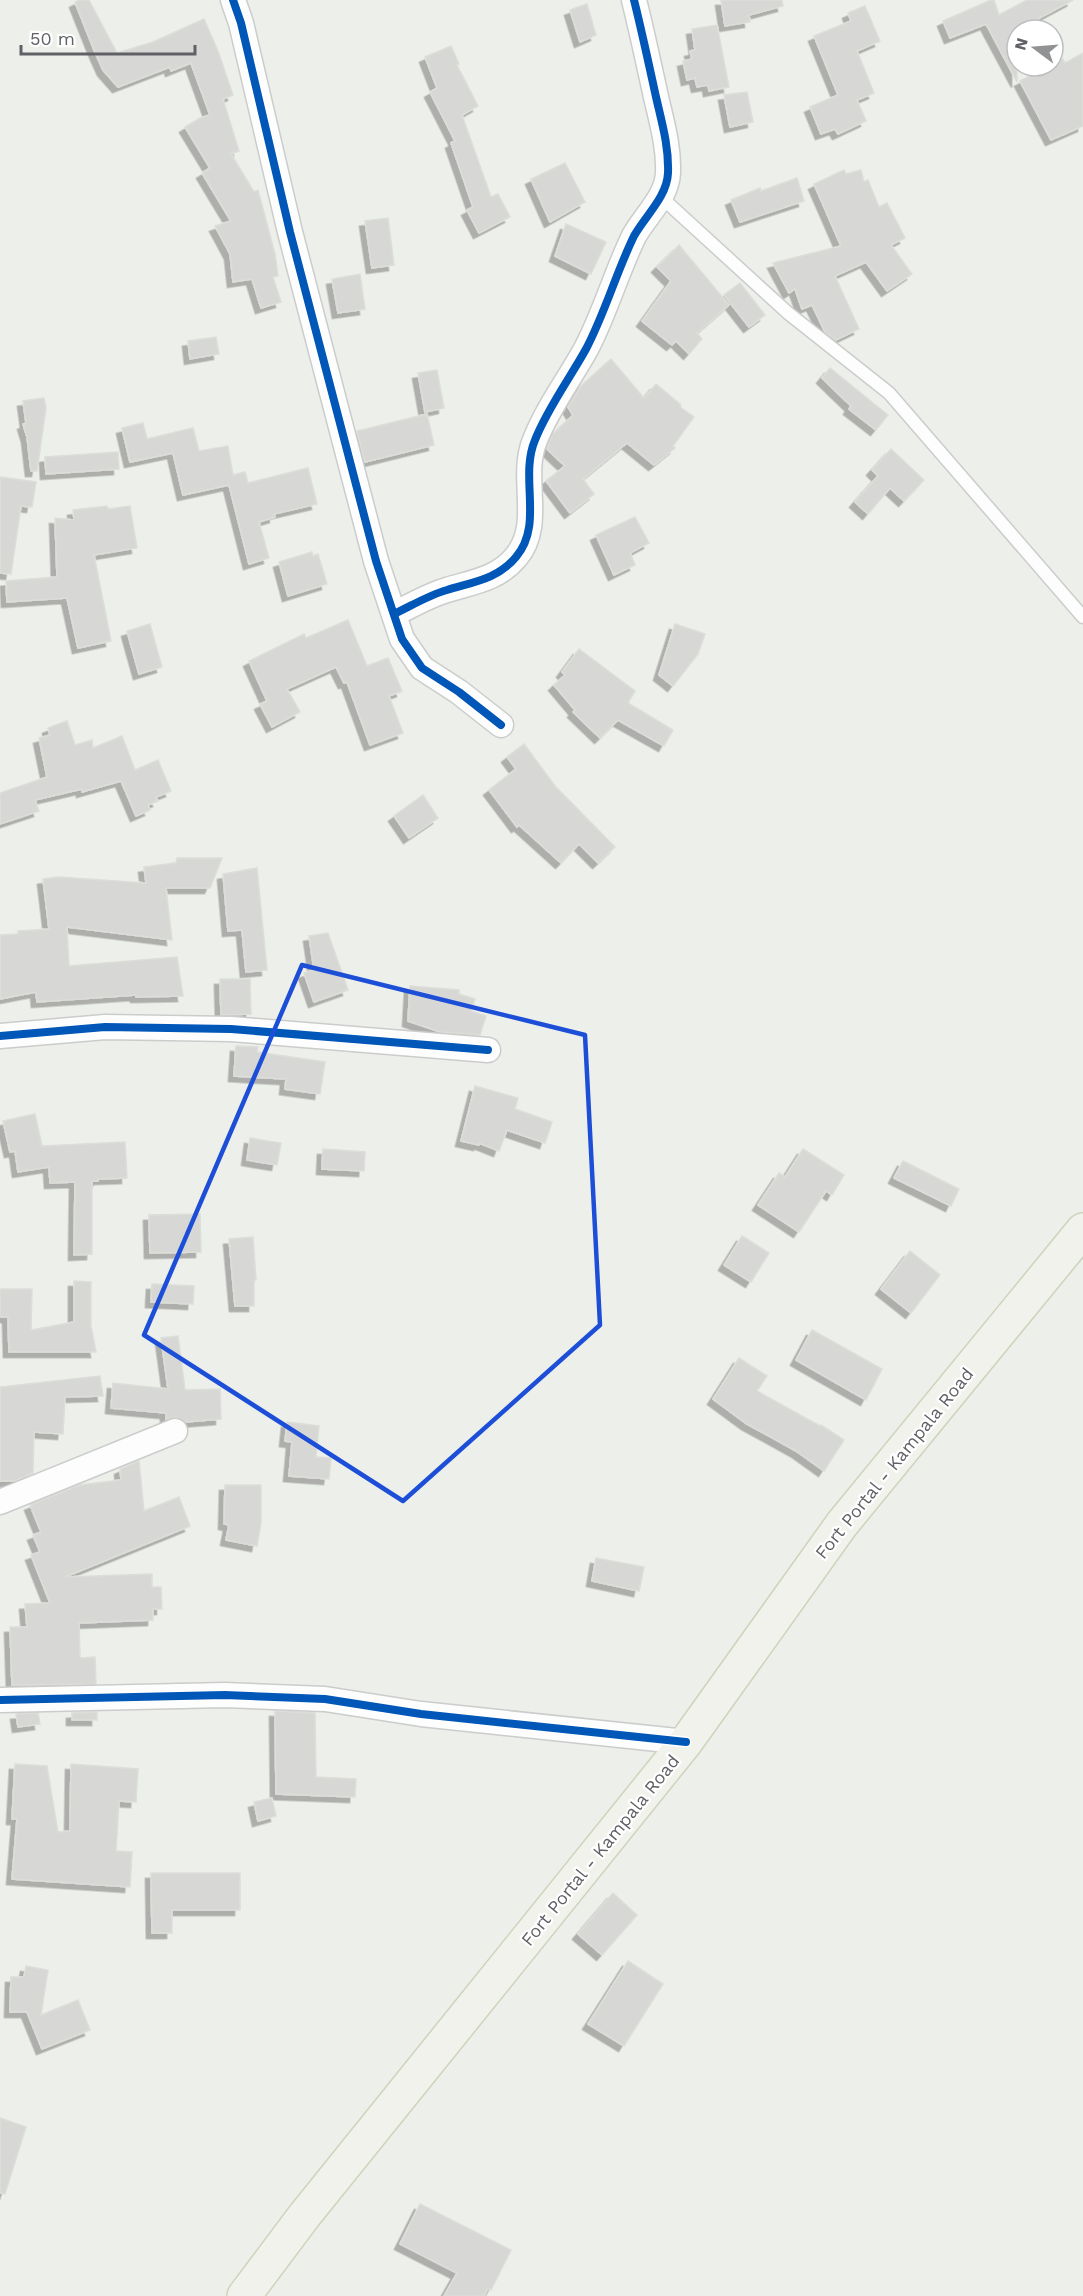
<svg xmlns="http://www.w3.org/2000/svg" width="1083" height="2296" viewBox="0 0 1083 2296" font-family="'Work Sans',sans-serif">
<style>
.building{fill:#d7d8d5;stroke:#dcded9;stroke-width:1.5;filter:url(#shadow)}
.lines{fill:none;stroke-linecap:round;stroke-linejoin:round}
.service-casing{stroke:#cbcccc;stroke-width:15}
.minor-casing{stroke:#cbcccc;stroke-width:27}
.primary-casing{stroke:#ced4bb;stroke-width:36}
.service{stroke:#fcfdfc;stroke-width:12}
.minor{stroke:#fcfdfc;stroke-width:24}
.primary{stroke:#f0f2eb;stroke-width:33}
.cycleway-casing{stroke:#fff;stroke-width:11}
.cycleway{stroke:#0057b8;stroke-width:8}
.marked{fill:none;stroke:#1d4ed8;stroke-width:4.5;stroke-linejoin:round}
.labels{text-anchor:middle;dominant-baseline:central;stroke-width:4.5;stroke-linejoin:round;paint-order:stroke}
.street-label{font-size:18px;fill:#606066;stroke:#fff}
</style>
<defs>
<filter id="shadow"><feDropShadow dx="-5.5" dy="5.5" stdDeviation="0" flood-color="#0004"/></filter>
</defs>
<rect width="100%" height="100%" fill="#edefea"/>
<!-- building -->
<g class="building">
<path d="M79 0H89L117 53 153 42 204 19 218 51 233 95 223 99 239 151 231 154 254 192 258 190 275 254 278 276 273 277 281 302 261 308 252 279 233 282 230 254 215 226 231 221 202 173 210 168 185 127 200 118 210 115 191 63 171 71 170 67 118 87 103 70 94 50 75 2Z"/>
<path d="M721 0H782L783 6 749 15 750 22 725 26Z"/>
<path d="M991 0H994L999 15 1027 0H1073L1017 30V82L986 24 950 38 943 21Z"/>
<path d="M587 4 596 35 580 42 570 10Z"/>
<path d="M865 6 880 41 857 51 874 93 857 100 866 121 838 134 835 129 821 134 810 107 838 95 814 36 851 21 848 13Z"/>
<path d="M717 25 729 87 709 91 708 85 697 87 695 78 687 80 683 61 692 59 690 51 695 50 692 29Z"/>
<path d="M451 46 459 64 457 65 478 106 462 115 491 197 498 194 510 217 479 233 467 210 473 207 451 143 455 141 430 92 437 88 425 57Z"/>
<path d="M1083 53V126L1051 140 1020 81 1049 66H1053V64L1063 59 1065 63Z"/>
<path d="M747 92 753 122 730 127 724 95Z"/>
<path d="M565 163 585 202 550 222 531 179Z"/>
<path d="M844 170 846 174 861 170 864 182 868 180 879 207 887 203 905 238 891 245 912 274 887 291 866 262 835 276 859 329 836 340 825 332 812 305 802 309 795 289 789 293 773 263 841 246 814 184Z"/>
<path d="M797 178 804 201 740 222 731 200 760 188 761 191Z"/>
<path d="M388 218 394 265 372 268 365 221Z"/>
<path d="M566 224 606 242 591 274 555 256Z"/>
<path d="M679 245 729 305 697 333 702 339 689 354 676 341 672 345 642 321 671 281 657 267Z"/>
<path d="M360 274 365 309 338 313 332 279Z"/>
<path d="M740 283 765 315 749 327 724 295Z"/>
<path d="M216 337 219 354 190 359 188 341Z"/>
<path d="M611 359 644 398 656 384 681 405 680 407 694 417 673 446 675 448 654 465 627 443 583 479 594 494 570 513 546 481 565 466 547 449 552 435 573 415 568 407 581 386Z"/>
<path d="M830 368 888 415 876 430 849 409 851 406 822 378Z"/>
<path d="M437 370 444 408 425 412 418 373Z"/>
<path d="M44 398 46 408 37 471H31L27 437 23 424 26 423 23 401Z"/>
<path d="M427 414 434 445 365 462 357 431Z"/>
<path d="M143 423 147 439 193 428 199 451 228 446 233 475 245 472 248 483 308 468 317 504 274 514 275 517 259 522 269 558 249 564 229 485 183 495 173 453 130 462 122 428Z"/>
<path d="M891 449 924 480 904 501 890 488 868 514 855 502 878 476 872 470Z"/>
<path d="M118 452 119 469 46 474 45 457Z"/>
<path d="M0 477 36 482 32 507 21 506 11 574 0 573Z"/>
<path d="M107 506 108 509 130 506 137 548 94 555 111 641 78 648 67 598 7 602 6 581 57 577 55 518 74 520 73 510Z"/>
<path d="M635 517 649 543 630 553 635 565 614 575 596 535Z"/>
<path d="M312 552 313 556 318 554 327 584 288 596 279 562Z"/>
<path d="M348 620 367 666 388 658 402 691 389 696 403 733 370 745 347 682 344 683 336 667 287 689 300 712 272 727 260 704 267 701 249 661 304 634 306 638Z"/>
<path d="M150 624 162 667 139 674 127 631Z"/>
<path d="M675 624 705 634 698 654 673 686 659 675Z"/>
<path d="M579 649 635 691 628 703 673 730 664 746 618 720 600 738 573 712 575 710 554 685 565 675 562 672Z"/>
<path d="M67 721 75 745 92 740 93 748 122 736 135 770 158 760 171 791 156 797 158 801 148 805 150 810 136 816 121 781 82 792V789L35 800 39 811 0 824V793L47 777 39 738 50 735 48 728Z"/>
<path d="M524 744 555 786 615 847 598 863 579 844 561 863 519 825 517 827 489 790 516 769 507 757Z"/>
<path d="M423 795 438 818 409 838 394 816Z"/>
<path d="M177 858H222L210 888H166L172 940 67 927 69 966 177 957 183 996 136 997V995L37 1002 36 992 0 999V935L18 934V931L49 929 43 879 58 877 146 883 144 867 176 863Z"/>
<path d="M257 868 267 970 246 972 242 930 228 931 223 874Z"/>
<path d="M328 933 348 990 314 1002 304 973 314 970 309 936Z"/>
<path d="M220 979H250L251 1014 221 1015Z"/>
<path d="M410 986 459 990V994L475 999 471 1011 486 1016 480 1035 440 1032 408 1021Z"/>
<path d="M236 1046 258 1047 257 1052 325 1062 320 1094 285 1089 286 1079 234 1076Z"/>
<path d="M475 1086 518 1098 515 1109 552 1122 545 1143 507 1130 499 1151 479 1143V1145L461 1141Z"/>
<path d="M35 1114 42 1146 125 1142 127 1178 98 1179V1181H92V1254L74 1255 75 1182 50 1183 49 1167 18 1172 15 1151 10 1152 3 1121Z"/>
<path d="M250 1138 281 1143 277 1165 247 1160Z"/>
<path d="M323 1149 365 1152 364 1171 322 1169Z"/>
<path d="M803 1149 844 1175 832 1195 826 1191 799 1232 758 1205 779 1173 785 1177Z"/>
<path d="M903 1161 959 1189 951 1206 894 1178Z"/>
<path d="M200 1214 201 1252 150 1253 149 1215Z"/>
<path d="M742 1236 769 1253 751 1282 724 1265Z"/>
<path d="M253 1237 256 1280H254V1306H235L229 1239Z"/>
<path d="M910 1251 940 1275 911 1313 881 1289Z"/>
<path d="M74 1281 91 1282V1326L96 1352H9L8 1317H0V1289H32L31 1330 74 1322Z"/>
<path d="M152 1284 194 1286 193 1304 151 1302Z"/>
<path d="M812 1330 882 1369 866 1400 796 1360Z"/>
<path d="M178 1336 185 1390 220 1389 221 1419 185 1422 176 1417 166 1419V1413L111 1408 113 1383 168 1389 161 1338Z"/>
<path d="M739 1358 767 1376 757 1391 820 1426 821 1425 844 1440 824 1471 796 1451 747 1424 713 1399Z"/>
<path d="M100 1376 103 1396 65 1397 63 1434 34 1432 33 1473 15 1481H0V1387Z"/>
<path d="M287 1422 319 1426 316 1457 331 1458 329 1479 289 1476 292 1442 285 1441Z"/>
<path d="M139 1461 144 1511 179 1497 190 1526 65 1577 152 1574V1587H161L162 1609H153V1620L79 1623 80 1658 95 1657 96 1684 12 1685 10 1627H27L25 1604 50 1603 31 1555 40 1552 33 1535 41 1532 30 1505 80 1485 121 1480 120 1469Z"/>
<path d="M225 1485H261V1523L257 1546 226 1540 229 1525 224 1524Z"/>
<path d="M596 1558 644 1567 639 1591 592 1581Z"/>
<path d="M275 1711 315 1713 316 1777 356 1779 355 1797 276 1794Z"/>
<path d="M97 1712V1720H72V1713Z"/>
<path d="M38 1713 40 1724 18 1727 16 1714Z"/>
<path d="M15 1764 47 1766 58 1832 70 1831 71 1764 138 1769 136 1802 119 1801 116 1851 132 1852 130 1887 12 1879 17 1819H12Z"/>
<path d="M272 1798 276 1816 258 1821 254 1802Z"/>
<path d="M151 1873H240V1910H172V1933H152Z"/>
<path d="M613 1893 637 1915 602 1955 578 1934Z"/>
<path d="M628 1961 663 1984 624 2046 588 2024Z"/>
<path d="M26 1966 48 1970 41 2015 78 2000 90 2030 42 2049 27 2012H10L11 1977H24Z"/>
<path d="M0 2118 26 2127 5 2194 0 2193Z"/>
<path d="M420 2204 511 2250 491 2290 488 2288 484 2296H444L457 2273 400 2244Z"/>
</g>
<g class="lines">
<!-- service casing -->
<g class="service-casing">
<path id="service" d="M661 197 788 313 889 393 1083 617"/>
</g>
<!-- minor casing -->
<g class="minor-casing">
<g id="minor">
<path d="M233 0 241 23 290 232 376 561 402 639 422 668 459 692 501 725"/>
<path d="M394 614C411 606 429 595 447 590 473 582 498 579 516 557 544 524 519 478 535 440 547 409 570 378 586 349 605 313 616 273 634 236 645 216 667 197 668 173 669 147 662 123 656 97 649 65 642 32 634 0"/>
<path d="M0 1036 105 1027 231 1029 488 1050"/>
<path d="M0 1502 175 1431"/>
<path d="M0 1700 225 1695 325 1699 421 1714 686 1742"/>
</g>
</g>
<!-- primary casing -->
<g class="primary-casing">
<path id="primary" d="M244 2296 304 2216 686 1742 842 1524 1083 1230"/>
</g>
<!-- service -->
<use href="#service" class="service"/>
<!-- minor -->
<use href="#minor" class="minor"/>
<!-- primary -->
<use href="#primary" class="primary"/>
<!-- cycleway casing -->
<g class="cycleway-casing">
<g id="cycleway">
<path d="M233 0 241 23 290 232 376 561 402 639 422 668 459 692 501 725"/>
<path d="M394 614C411 606 429 595 447 590 473 582 498 579 516 557 544 524 519 478 535 440 547 409 570 378 586 349 605 313 616 273 634 236 645 216 667 197 668 173 669 147 662 123 656 97 649 65 642 32 634 0"/>
<path d="M0 1036 105 1027 231 1029 488 1050"/>
<path d="M0 1700 225 1695 325 1699 421 1714 686 1742"/>
</g>
</g>
<!-- cycleway -->
<use href="#cycleway" class="cycleway"/>
</g>
<!-- marked area -->
<path class="marked" d="M302 965 585 1035 600 1325 403 1501 144 1335Z"/>
<g class="labels">
<!-- street labels -->
<g class="street-label">
<text transform="translate(894 1463) rotate(-51)">Fort Portal - Kampala Road</text>
<text transform="translate(600 1850) rotate(-51)">Fort Portal - Kampala Road</text>
</g>
</g>
<!-- north arrow -->
<g transform="translate(1035 48) rotate(286)"><circle r="28" fill="#ffffff" stroke="#bfbfc2" stroke-width="1.5"/>
<path d="M0-4.5L10 22L0 15L-10 22Z" fill="#919294"/>
<text y="-9" font-size="16" font-weight="bold" text-anchor="middle" fill="#606066">N</text>
</g>
<!-- scale -->
<path d="M21 45v9h174v-9" fill="none" stroke="#606066" stroke-width="3"/>
<text x="30" y="45" font-size="18" fill="#606066" stroke="#ffffff" stroke-width="4.5" paint-order="stroke">50 m</text>
</svg>
